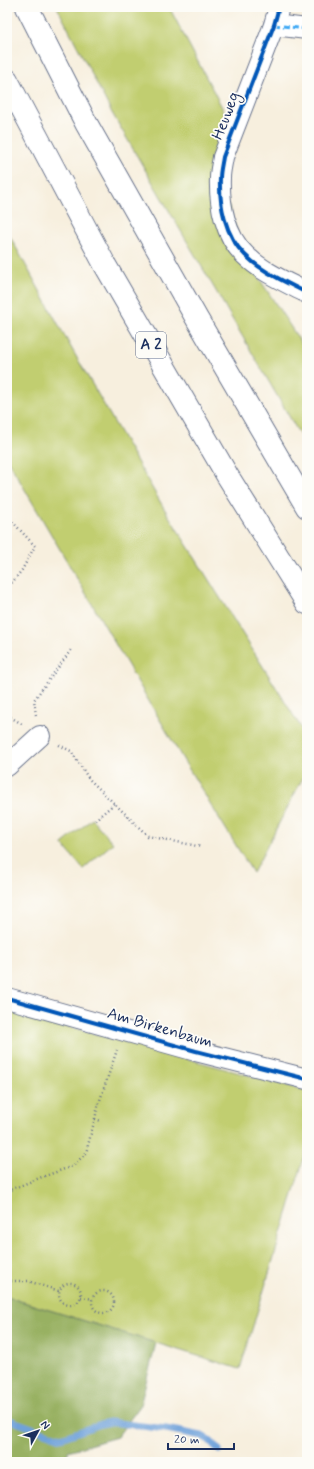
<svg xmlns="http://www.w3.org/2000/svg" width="314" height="1469" viewBox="0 0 314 1469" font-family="Mynerve,sans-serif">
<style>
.green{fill:#c1ce70;stroke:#6e7e67}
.forest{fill:#98b162;stroke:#5a7060}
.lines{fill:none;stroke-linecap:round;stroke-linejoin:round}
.stream{stroke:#6fa2da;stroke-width:7}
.minor-casing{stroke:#68728b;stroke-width:22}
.motorway-casing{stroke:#68728b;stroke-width:24}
.path{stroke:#68728b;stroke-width:2.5;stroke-dasharray:1 3;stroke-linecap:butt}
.minor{stroke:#fff;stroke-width:20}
.motorway{stroke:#fff;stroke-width:22}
.quiet{stroke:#3fa9f5;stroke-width:3;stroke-dasharray:6 3;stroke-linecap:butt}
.cycleway-casing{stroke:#fdfcf7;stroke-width:6}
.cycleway{stroke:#0057b8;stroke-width:4}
.labels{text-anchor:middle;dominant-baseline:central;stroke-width:3.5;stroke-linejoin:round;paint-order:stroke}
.shield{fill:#fdfcf7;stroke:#5f6c8c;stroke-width:1}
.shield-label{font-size:15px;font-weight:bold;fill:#1b2f5e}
.street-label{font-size:16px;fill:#1b2f5e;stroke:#fdfcf7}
</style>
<rect width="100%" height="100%" fill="#fdfcf7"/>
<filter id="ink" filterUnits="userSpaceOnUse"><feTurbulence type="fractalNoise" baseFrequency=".025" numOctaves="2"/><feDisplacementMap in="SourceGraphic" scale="8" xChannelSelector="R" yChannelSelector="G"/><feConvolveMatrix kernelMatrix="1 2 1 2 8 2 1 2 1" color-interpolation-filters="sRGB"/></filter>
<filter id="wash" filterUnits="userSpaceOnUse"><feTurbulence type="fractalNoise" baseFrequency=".012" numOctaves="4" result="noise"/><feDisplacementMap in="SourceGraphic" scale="16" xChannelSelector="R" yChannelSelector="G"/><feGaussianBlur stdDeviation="0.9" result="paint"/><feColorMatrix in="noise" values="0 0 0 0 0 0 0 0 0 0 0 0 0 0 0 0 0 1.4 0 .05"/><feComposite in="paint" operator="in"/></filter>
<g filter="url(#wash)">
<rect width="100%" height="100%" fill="#f7efde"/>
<!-- green -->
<g class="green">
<path d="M57 7H169L234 130 220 178 244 255 307 352V447L112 113Z"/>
<path d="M7 231 73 351 162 505 307 737V770L253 873 184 761 7 459Z"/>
<path d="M92 819 113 843 83 869 62 844Z"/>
<path d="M7 1010 307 1091V1148L240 1369 7 1297Z"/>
</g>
<!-- forest -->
<path class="forest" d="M7 1297 156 1343 140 1406 117 1437 68 1451 67 1462H7Z"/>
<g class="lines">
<!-- stream -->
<path class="stream" d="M7 1419 61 1438 101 1424 110 1422 166 1429 202 1436 209 1440 219 1450"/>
</g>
</g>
<g filter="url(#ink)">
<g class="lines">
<!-- minor casing -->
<g class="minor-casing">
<g id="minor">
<path d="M279 7 274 25 223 157C222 164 220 171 220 178 219 204 225 236 245 255 262 272 286 282 307 293"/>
<path d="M274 25 307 29"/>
<path d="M7 766 40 736"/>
<path d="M7 998 196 1051 307 1079"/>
</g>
</g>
<!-- motorway casing -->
<g class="motorway-casing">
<g id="motorway">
<path d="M27 7 86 123 197 319 307 507"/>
<path d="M7 80 105 265 227 475 307 603"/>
</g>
</g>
<!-- path -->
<g class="path">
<path d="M7 516 35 546 22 570 7 589"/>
<path d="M7 715 22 724"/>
<path d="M36 715 34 700 71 650"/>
<path d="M59 745 71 751 89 779 148 836 202 847"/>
<path d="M95 820 114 804"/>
<path d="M95 1119 101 1121"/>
<path d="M7 1191 42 1177 73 1166 86 1153 99 1103 117 1050"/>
<path d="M7 1281H28L59 1291"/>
<circle cx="70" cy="1294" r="11"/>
<circle cx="103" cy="1302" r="11"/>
<path d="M81 1297 93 1299"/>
</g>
<!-- minor -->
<use href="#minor" class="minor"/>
<!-- motorway -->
<use href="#motorway" class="motorway"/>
<!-- quiet -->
<path class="quiet" d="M274 25 307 29"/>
<!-- cycleway casing -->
<g class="cycleway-casing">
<g id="cycleway">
<path d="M279 7 274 25 223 157C222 164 220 171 220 178 219 204 225 236 245 255 262 272 286 282 307 293"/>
<path d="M7 998 196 1051 307 1079"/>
</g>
</g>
<!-- cycleway -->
<use href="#cycleway" class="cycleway"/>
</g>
</g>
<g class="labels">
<!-- shield labels -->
<rect class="shield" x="136" y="332" width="30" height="26" rx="3"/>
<g class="shield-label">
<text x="151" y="345">A 2</text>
</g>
<!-- street labels -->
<g class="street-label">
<text transform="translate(226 116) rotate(-69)">Heuweg</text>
<text transform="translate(160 1028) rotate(16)">Am Birkenbaum</text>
</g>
</g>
<!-- margin -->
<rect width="314" height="1469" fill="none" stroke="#fdfcf7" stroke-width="24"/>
<!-- north arrow -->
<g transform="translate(38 1431) rotate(50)" stroke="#fdfcf7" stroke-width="3" paint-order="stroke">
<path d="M0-3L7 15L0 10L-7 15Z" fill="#1b2f5e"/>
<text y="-6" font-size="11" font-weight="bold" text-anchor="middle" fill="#1b2f5e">N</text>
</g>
<!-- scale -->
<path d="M168 1443v6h66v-6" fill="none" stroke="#1b2f5e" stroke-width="2"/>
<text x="174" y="1443" font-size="12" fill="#1b2f5e" stroke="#fdfcf7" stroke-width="3" paint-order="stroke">20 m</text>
</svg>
